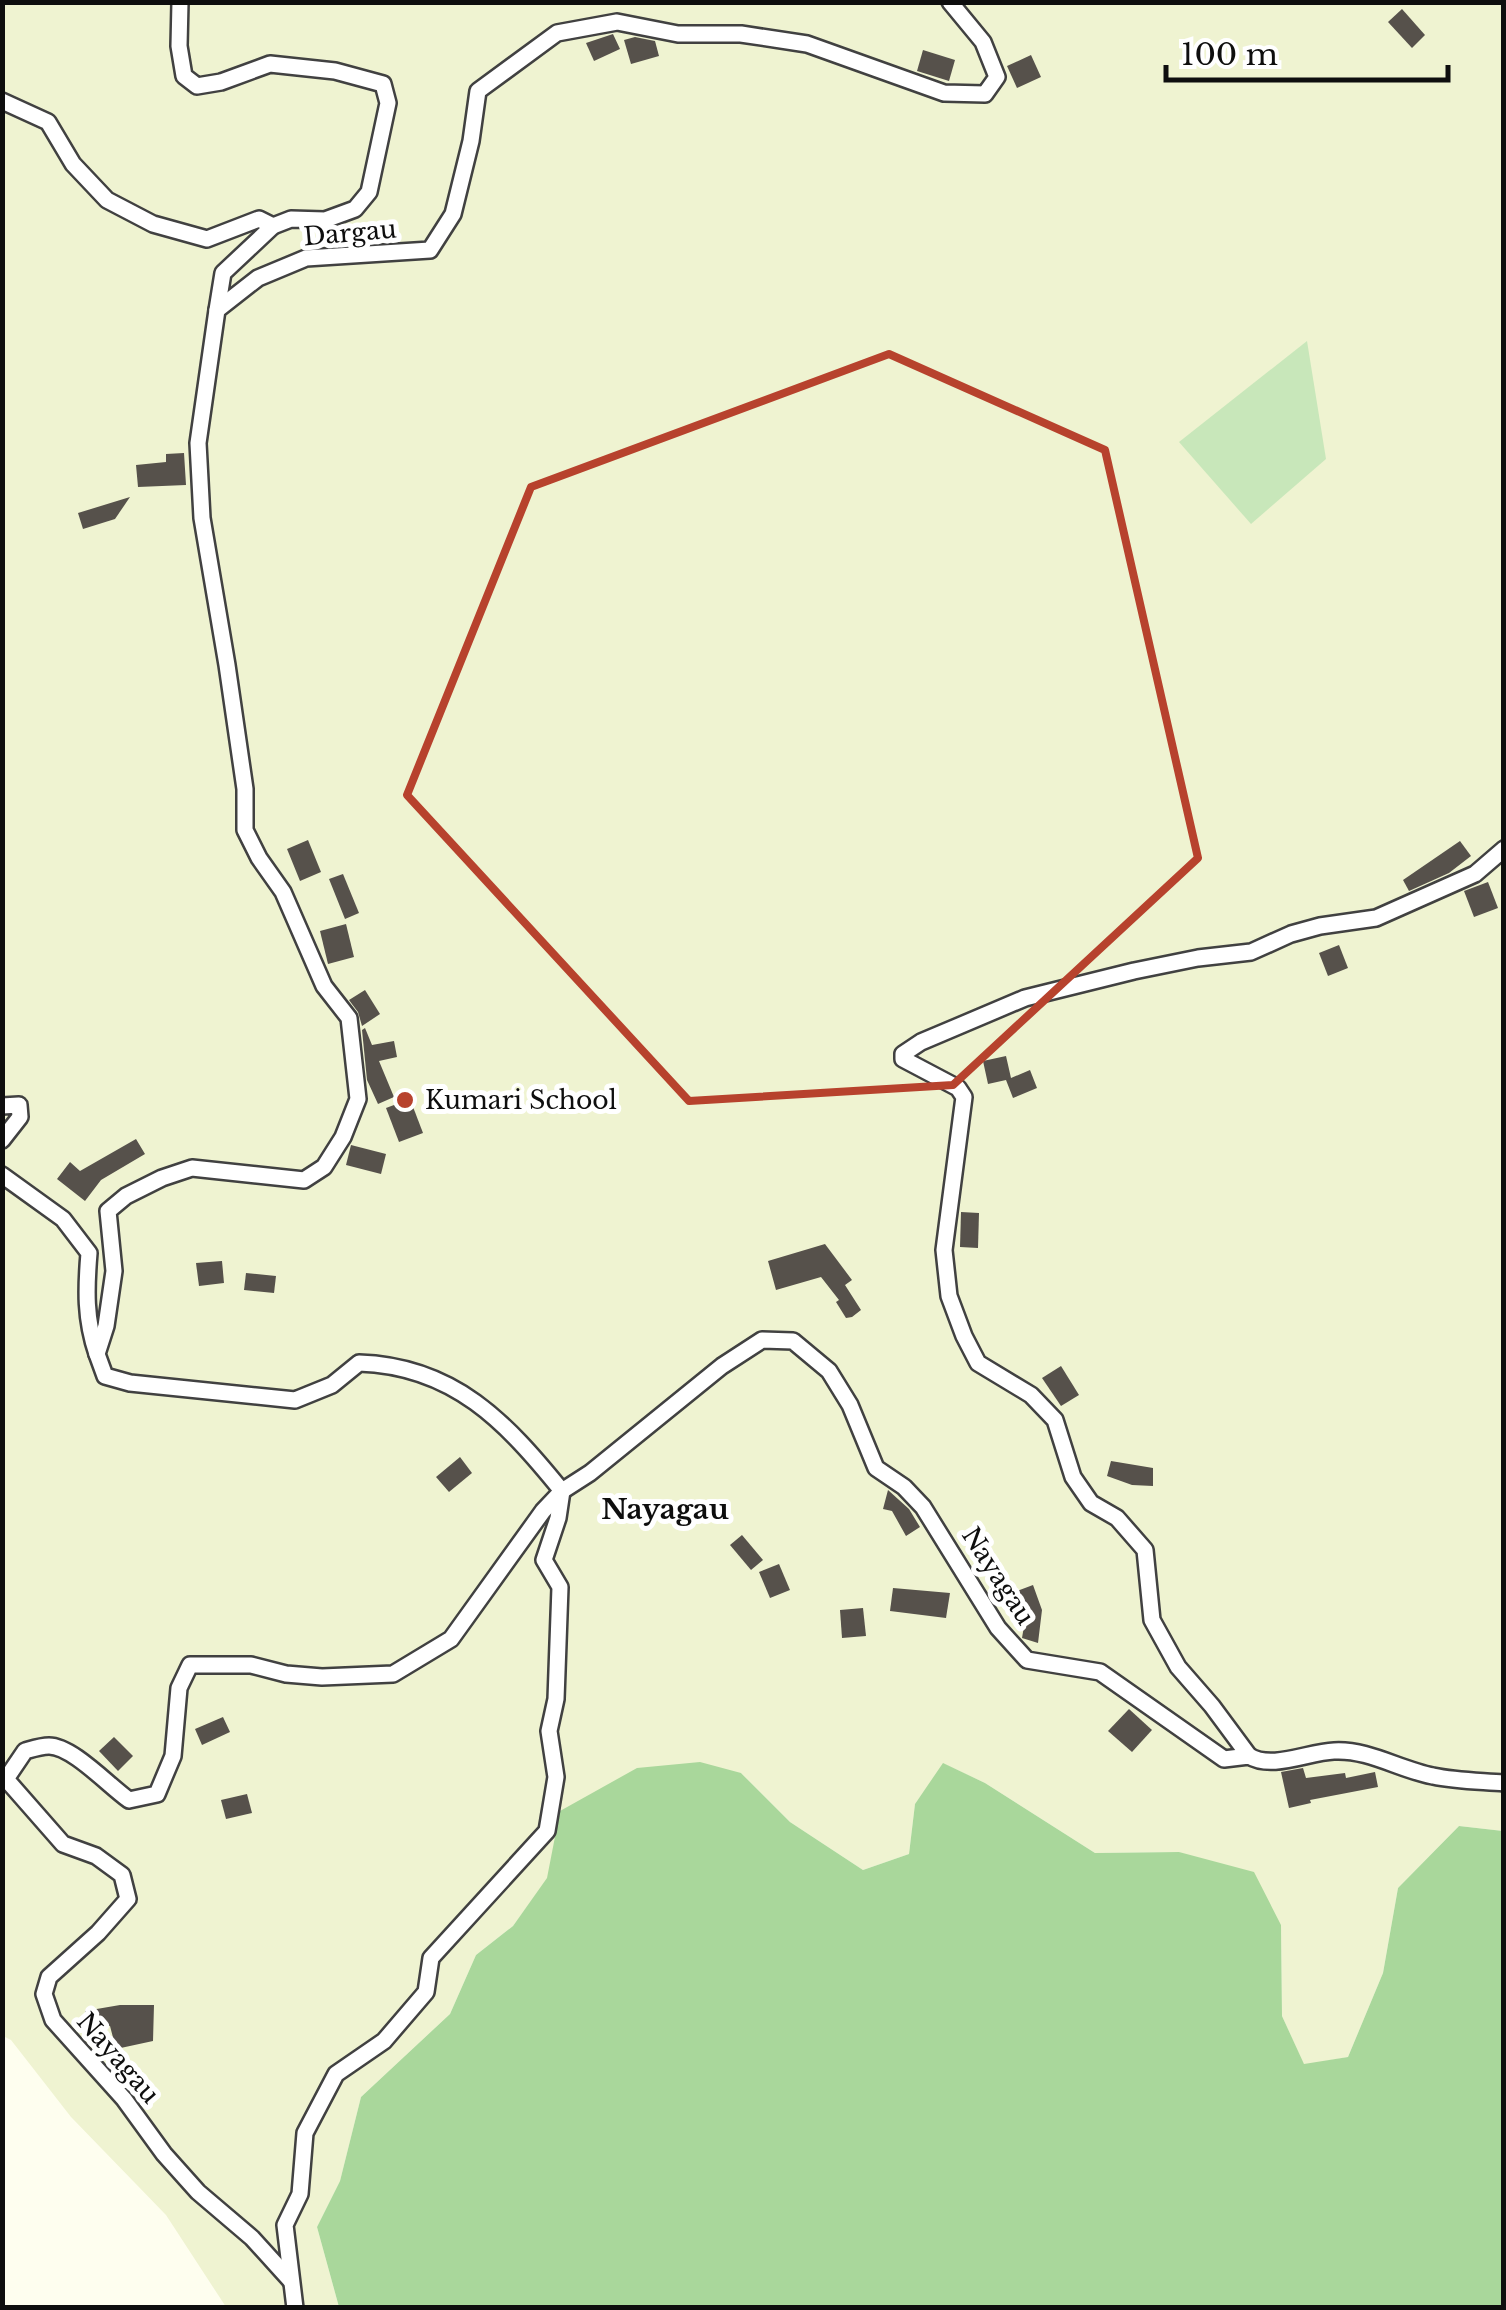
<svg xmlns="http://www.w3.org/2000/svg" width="1506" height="2310" viewBox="0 0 1506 2310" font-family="'Libre Baskerville',serif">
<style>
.farmland{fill:#eff3d1}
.green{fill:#c8e7ba}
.forest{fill:#a9d79b}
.building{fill:#56514b}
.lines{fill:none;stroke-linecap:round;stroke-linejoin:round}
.minor-casing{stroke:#414141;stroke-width:20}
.minor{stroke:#fff;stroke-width:15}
.marked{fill:none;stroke:#b7422d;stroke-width:8;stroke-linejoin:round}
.poi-dot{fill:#b7422d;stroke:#fff;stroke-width:4}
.labels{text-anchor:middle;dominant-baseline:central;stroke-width:10;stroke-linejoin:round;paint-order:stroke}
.street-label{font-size:25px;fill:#0e0e0e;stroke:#fff}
.poi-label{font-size:25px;fill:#0e0e0e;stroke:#fff;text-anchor:start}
.neighbourhood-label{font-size:28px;font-weight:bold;fill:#0e0e0e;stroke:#fff}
</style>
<rect width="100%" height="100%" fill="#fefeef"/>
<!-- farmland -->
<path class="farmland" d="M3 3H1503V1831L1459 1826 1398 1888 1383 1973 1348 2057 1304 2065 1282 2016 1281 1925 1179 1852 1095 1853 985 1783 944 1764 915 1804 909 1854 863 1870 790 1822 741 1773 560 1811 548 1878 513 1926 476 1955 450 2014 361 2097 340 2181 317 2227 339 2307H226L166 2215 71 2117 11 2040 3 2036Z"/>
<!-- green -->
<path class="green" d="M1307 341 1326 459 1251 524 1179 442Z"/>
<!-- forest -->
<path class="forest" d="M700 1762 741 1773 790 1822 863 1870 909 1854 915 1804 943 1763 985 1783 1095 1853 1179 1852 1254 1872 1281 1925 1282 2016 1304 2064 1348 2057 1383 1973 1398 1888 1459 1826 1503 1831V2307H339L317 2227 340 2181 361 2097 450 2014 476 1955 513 1926 547 1878 560 1811 637 1768Z"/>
<!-- building -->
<g class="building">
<path d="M1402 9 1425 35 1412 48 1388 22Z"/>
<path d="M613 34 620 49 594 61 586 43Z"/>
<path d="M635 37 655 41 659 56 631 64 624 40Z"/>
<path d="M923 50 955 60 949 81 917 71Z"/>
<path d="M1031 55 1041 77 1017 88 1007 66Z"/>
<path d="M184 453 186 485 138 487 136 465 166 462V454Z"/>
<path d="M130 497 115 519 83 529 78 513Z"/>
<path d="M308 840 321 872 300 881 287 849Z"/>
<path d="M1460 841 1471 856 1449 873 1409 891 1403 880Z"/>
<path d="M343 874 359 913 345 919 329 879Z"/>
<path d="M1488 882 1498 908 1474 917 1464 891Z"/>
<path d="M346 924 354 957 328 964 320 931Z"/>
<path d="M1339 945 1348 968 1328 976 1319 953Z"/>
<path d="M365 990 380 1014 362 1026 358 1012 349 1000Z"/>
<path d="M365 1028 372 1045 394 1041 397 1057 379 1061 394 1097 378 1104 367 1080 362 1030Z"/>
<path d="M1006 1056 1011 1078 1030 1070 1037 1088 1013 1098 1006 1080 988 1084 983 1061Z"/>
<path d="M410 1099 423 1133 399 1142 386 1108Z"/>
<path d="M136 1139 145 1154 101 1180 85 1201 57 1179 70 1162 80 1171Z"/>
<path d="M351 1145 386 1154 381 1174 346 1165Z"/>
<path d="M961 1212 979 1213 978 1248 960 1247Z"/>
<path d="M825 1244 852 1280 845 1285 861 1310 852 1317 846 1318 836 1302 839 1300 821 1277 776 1290 768 1261Z"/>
<path d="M222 1261 224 1283 199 1286 196 1263Z"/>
<path d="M246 1273 276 1276 274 1293 244 1290Z"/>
<path d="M1061 1366 1079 1395 1061 1406 1042 1378Z"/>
<path d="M460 1457 472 1473 449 1492 436 1477Z"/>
<path d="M1111 1461 1153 1468V1486L1132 1485 1107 1476Z"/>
<path d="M888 1490 909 1509 920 1527 906 1536 892 1511 883 1509Z"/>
<path d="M742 1535 763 1560 751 1570 730 1545Z"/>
<path d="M779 1564 790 1590 770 1598 759 1572Z"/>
<path d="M1033 1585 1042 1610 1038 1643 1022 1638 1026 1614 1017 1591Z"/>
<path d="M893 1588 950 1593 946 1618 890 1611Z"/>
<path d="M863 1608 866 1636 842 1638 840 1610Z"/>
<path d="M1129 1709 1152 1730 1132 1752 1108 1731Z"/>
<path d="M223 1717 230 1732 202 1745 195 1729Z"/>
<path d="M114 1737 133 1756 118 1771 99 1751Z"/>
<path d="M1303 1768 1306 1778 1345 1773 1346 1778 1375 1772 1378 1787 1310 1800 1311 1803 1289 1808 1281 1772Z"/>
<path d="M247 1794 252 1813 226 1819 221 1800Z"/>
<path d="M120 2005H154L153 2041 116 2049 110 2026 89 2029 85 2011Z"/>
</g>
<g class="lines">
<!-- minor casing -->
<g class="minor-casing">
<g id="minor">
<path d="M180 2 179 46 184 76 197 86 221 82 270 64 335 71 383 84 388 103 369 192 355 209 325 220 291 219 273 226 223 273 217 310"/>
<path d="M2 101 48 122 73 164 107 200 153 224 207 239 259 219 273 226"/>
<path d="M2 1106 19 1105 20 1117 2 1140"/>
<path d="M2 1175 63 1219 89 1253C86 1289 85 1319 97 1354"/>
<path d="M1249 1756 1212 1706 1178 1667 1152 1620 1145 1550 1117 1518 1091 1503 1073 1477 1055 1420 1031 1395 978 1363 964 1336 949 1296 944 1250 964 1097 958 1088 903 1059V1054L921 1042 1025 998 1134 971 1198 958 1251 952 1291 934 1320 926 1376 918 1475 874 1504 849"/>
<path d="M291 2281 252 2238 198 2192 164 2154 124 2099 53 2020 44 1994 49 1977 98 1933 128 1899 122 1875 96 1856 63 1844 6 1779 25 1751C32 1749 41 1746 49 1746 72 1746 108 1785 129 1800L157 1794 173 1756 179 1688 190 1665H251L286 1674 322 1677 393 1674 451 1639 543 1511 562 1491 590 1473 722 1366 762 1340 793 1341 829 1371 850 1405 876 1468 904 1487 923 1507 998 1628 1027 1660 1100 1672 1224 1759 1249 1756C1272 1770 1308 1752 1334 1751 1369 1749 1400 1770 1433 1776 1456 1781 1480 1781 1504 1783"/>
<path d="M295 2308 285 2225 300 2194 305 2133 336 2074 384 2041 426 1992 431 1958 547 1831 556 1777 549 1731 556 1699 560 1587 544 1560 558 1518 562 1491C506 1422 454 1366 359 1363L332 1385 295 1400 130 1383 105 1376 97 1354 106 1326 114 1271 108 1211 126 1196 162 1178 192 1168 304 1180 324 1167 343 1137 358 1099 349 1018 324 986 283 892 259 858 245 830V789L227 665 202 518 198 443 217 310 258 278 306 258 430 250 453 214 471 141 478 91 557 33 617 22 678 34H741L807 44 944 93 985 94 997 77 983 42 950 2"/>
</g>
</g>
<!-- minor -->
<use href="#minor" class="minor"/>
</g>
<!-- marked area -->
<path class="marked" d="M889 354 1105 450 1198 858 953 1085 689 1101 407 795 531 487Z"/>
<!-- markers -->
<circle class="poi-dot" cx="405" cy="1100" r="10"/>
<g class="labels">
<!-- street labels -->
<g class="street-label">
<text transform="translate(350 233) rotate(-5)">Dargau</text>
<text transform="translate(998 1576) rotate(57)">Nayagau</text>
<text transform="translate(118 2058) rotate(49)">Nayagau</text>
</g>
<!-- poi labels -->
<g class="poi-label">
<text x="425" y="1100">Kumari School</text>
</g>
<!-- neighbourhood labels -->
<g class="neighbourhood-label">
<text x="665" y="1509">Nayagau</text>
</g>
</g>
<!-- border -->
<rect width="1506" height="2310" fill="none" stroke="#0e0e0e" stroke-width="10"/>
<!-- scale -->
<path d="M1166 65v15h282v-15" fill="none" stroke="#0e0e0e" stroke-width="5"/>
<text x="1181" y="65" font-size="30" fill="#0e0e0e" stroke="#ffffff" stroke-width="8" paint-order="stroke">100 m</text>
</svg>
